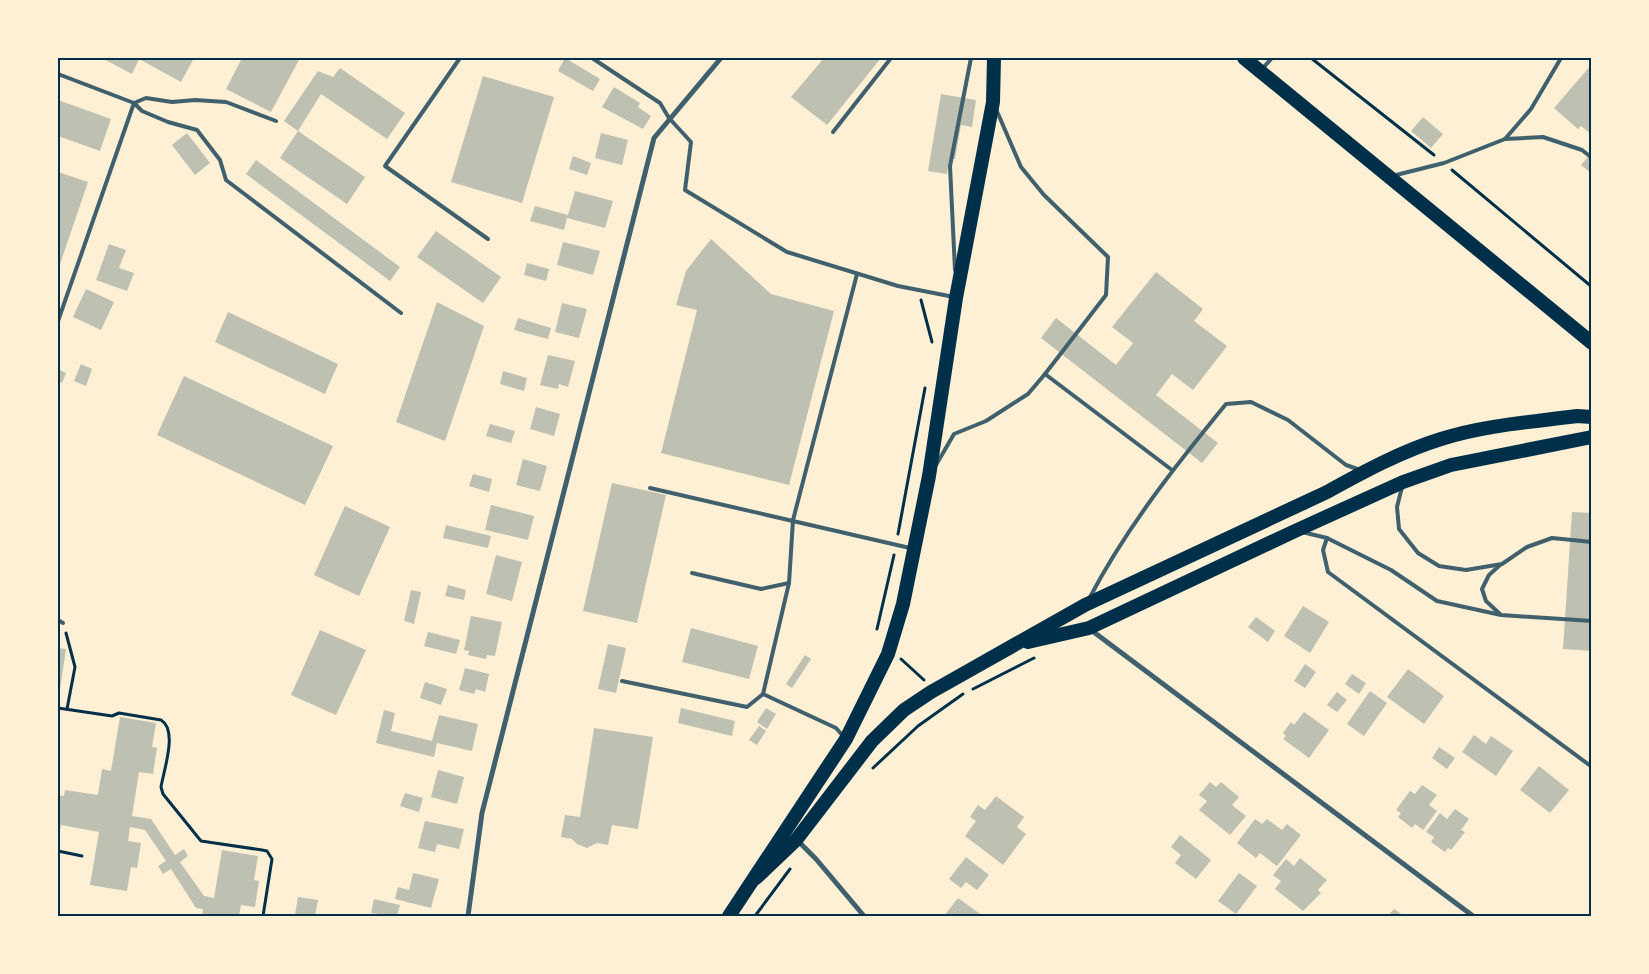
<svg xmlns="http://www.w3.org/2000/svg" width="1649" height="974" viewBox="0 0 1649 974" font-family="'IBM Plex Sans',sans-serif">
<style>
.building{fill:#bec0b2}
.lines{fill:none;stroke-linecap:round;stroke-linejoin:round}
.path{stroke:#003049;stroke-width:3}
.service{stroke:#3f606c;stroke-width:4}
.minor{stroke:#3f606c;stroke-width:5}
.trunk{stroke:#003049;stroke-width:14}
.neatline{fill:none;stroke:#003049;stroke-width:2}
</style>
<rect width="100%" height="100%" fill="#fdf0d5"/>
<!-- building -->
<g class="building">
<path d="M102 58H194L181 82 139 59 132 74Z"/>
<path d="M242 58H300L271 112 226 89Z"/>
<path d="M565 58 600 79 593 91 558 71Z"/>
<path d="M824 58H881L827 125 791 97Z"/>
<path d="M1592 64V135L1581 126 1578 129 1554 108Z"/>
<path d="M340 68 405 113 387 139 321 94 298 131 284 121 318 71 333 77Z"/>
<path d="M483 76 554 97 522 203 451 182Z"/>
<path d="M614 87 640 103 638 107 651 116 643 129 602 107Z"/>
<path d="M941 94 976 100 972 127 961 125 955 159H949L947 174 928 171Z"/>
<path d="M58 100 111 119 100 151 58 136Z"/>
<path d="M1423 117 1443 134 1431 148 1411 131Z"/>
<path d="M298 131 365 177 347 204 280 158Z"/>
<path d="M187 133 210 163 195 175 172 145Z"/>
<path d="M601 133 628 140 622 165 595 158Z"/>
<path d="M1592 152V174L1581 165Z"/>
<path d="M573 156 591 163 587 175 569 169Z"/>
<path d="M256 160 400 267 390 281 246 174Z"/>
<path d="M58 172 88 182 58 270Z"/>
<path d="M575 191 613 201 605 228 567 218 564 230 530 221 535 206 568 215Z"/>
<path d="M436 231 501 277 483 303 417 257Z"/>
<path d="M711 239 771 294 834 311 789 485 661 453 697 310 676 305 686 271Z"/>
<path d="M563 242 600 251 593 275 557 265Z"/>
<path d="M109 244 126 250 119 268 134 273 127 291 96 280Z"/>
<path d="M527 263 549 269 546 281 524 275Z"/>
<path d="M1156 272 1203 309 1194 321 1227 346 1193 390 1172 374 1156 395 1218 443 1202 463 1041 338 1056 318 1116 365 1133 343 1112 327Z"/>
<path d="M86 289 114 302 101 330 73 317Z"/>
<path d="M437 302 484 326 445 441 396 422Z"/>
<path d="M562 303 587 309 579 338 555 332Z"/>
<path d="M228 312 338 364 325 394 215 342Z"/>
<path d="M518 318 551 328 548 339 514 330Z"/>
<path d="M548 355 575 361 568 387 559 384 558 389 540 385Z"/>
<path d="M81 364 92 369 86 386 74 381Z"/>
<path d="M58 369 66 373 62 383 58 381Z"/>
<path d="M503 371 527 378 524 391 500 384Z"/>
<path d="M184 376 333 446 305 505 157 435Z"/>
<path d="M536 407 560 414 554 436 530 429Z"/>
<path d="M490 424 515 431 511 443 486 436Z"/>
<path d="M523 459 547 466 540 491 516 485Z"/>
<path d="M473 474 492 479 489 492 469 486Z"/>
<path d="M612 483 666 495 637 623 583 611Z"/>
<path d="M491 505 534 516 528 540 485 530Z"/>
<path d="M345 506 390 527 359 596 314 575Z"/>
<path d="M1572 512 1592 513V651L1563 649Z"/>
<path d="M446 525 491 536 488 548 443 538Z"/>
<path d="M496 555 522 562 512 601 486 594Z"/>
<path d="M448 585 466 590 464 600 445 596Z"/>
<path d="M411 590 421 592 414 624 404 621Z"/>
<path d="M1303 606 1329 622 1310 653 1284 636Z"/>
<path d="M471 616 502 622 495 656 487 655 486 659 468 655 469 651 464 650Z"/>
<path d="M1256 617 1275 631 1268 642 1248 627Z"/>
<path d="M691 628 758 646 749 679 682 662Z"/>
<path d="M320 630 366 650 336 715 291 695Z"/>
<path d="M428 632 460 640 456 654 424 646Z"/>
<path d="M608 644 626 648 616 693 598 689Z"/>
<path d="M58 648 66 649 59 696H58Z"/>
<path d="M805 655 811 659 792 688 786 684Z"/>
<path d="M1305 664 1316 672 1305 688 1294 681Z"/>
<path d="M465 668 489 674 485 692 476 689 474 694 459 690Z"/>
<path d="M1408 669 1444 696 1424 724 1387 697Z"/>
<path d="M1352 674 1366 683 1359 694 1345 684Z"/>
<path d="M425 682 447 689 441 705 420 698Z"/>
<path d="M1370 691 1387 703 1364 736 1347 724Z"/>
<path d="M1337 692 1347 700 1337 712 1327 705Z"/>
<path d="M681 708 735 721 732 736 678 723Z"/>
<path d="M766 708 776 714 767 729 757 722Z"/>
<path d="M384 710 395 713 391 731 432 741 439 715 478 724 472 751 437 743 434 757 376 743Z"/>
<path d="M1304 712 1329 730 1309 758 1283 739 1286 736 1283 733 1291 722 1294 725Z"/>
<path d="M120 717 156 723 152 747 157 748 153 774 139 772 132 816 151 819 175 855 184 849 188 856 180 862 204 896 214 898 222 850 258 856 254 880 259 881 255 907 241 905 239 916H202L203 909 196 908 171 869 163 874 158 866 166 861 145 830 130 827 128 841 141 843 137 868 131 867 127 891 90 885 99 832 61 825 58 839V795L64 796 65 790 98 795 102 769 111 771Z"/>
<path d="M759 726 766 731 757 745 749 740Z"/>
<path d="M594 728 653 737 638 829 612 825 608 845 597 843 587 848 577 844 572 839 561 837 565 815 580 817Z"/>
<path d="M1474 735 1486 744 1491 736 1513 751 1496 776 1462 752Z"/>
<path d="M1439 747 1455 758 1447 769 1432 758Z"/>
<path d="M1539 766 1569 790 1550 813 1520 790Z"/>
<path d="M438 770 464 777 457 804 431 797Z"/>
<path d="M1210 782 1216 787 1221 782 1239 797 1232 805 1246 816 1230 835 1199 810 1207 801 1199 795Z"/>
<path d="M1422 785 1437 795 1429 805 1437 811 1423 830 1415 824 1412 828 1398 817 1401 813 1396 810 1410 791 1415 794Z"/>
<path d="M405 793 423 798 419 812 400 806Z"/>
<path d="M996 796 1024 817 1017 827 1026 834 1003 865 965 836 976 821 970 817 978 805 985 810Z"/>
<path d="M1455 809 1469 819 1461 830 1465 832 1451 850 1448 848 1445 852 1431 842 1434 837 1426 832 1440 813 1447 819Z"/>
<path d="M1255 819 1262 824 1267 819 1282 830 1287 824 1301 835 1277 866 1260 853 1256 858 1237 843Z"/>
<path d="M425 821 464 829 459 849 437 844 435 852 418 848Z"/>
<path d="M1180 835 1211 860 1196 879 1175 863 1181 855 1171 847Z"/>
<path d="M966 857 989 875 977 890 966 882 961 888 949 879Z"/>
<path d="M1300 858 1327 880 1318 890 1321 893 1303 911 1275 889 1281 881 1273 875 1286 859 1294 866Z"/>
<path d="M413 873 439 879 431 908 395 899 398 887 409 890Z"/>
<path d="M1239 873 1257 886 1236 914 1218 901Z"/>
<path d="M298 897 318 900 315 916 295 915Z"/>
<path d="M958 898 983 916H944Z"/>
<path d="M374 899 400 905 397 916 371 913Z"/>
<path d="M1394 909 1404 916H1388Z"/>
</g>
<g class="lines">
<!-- path -->
<g class="path">
<path d="M1311 58 1434 155"/>
<path d="M1452 170 1592 287"/>
<path d="M921 300 932 342"/>
<path d="M898 534 925 388"/>
<path d="M877 629 894 555"/>
<path d="M66 633 75 667 67 709"/>
<path d="M901 659 924 680"/>
<path d="M973 689 1034 658"/>
<path d="M58 708 112 716 119 713 161 720C178 730 164 769 161 787L163 794 201 841 262 850 267 851 272 859 263 916"/>
<path d="M873 768 918 726 963 694"/>
<path d="M58 851 82 856"/>
<path d="M755 916 790 869"/>
</g>
<!-- service -->
<g class="service">
<path d="M460 58 385 166 488 239"/>
<path d="M592 58 660 103 669 118 691 142 685 190 787 252 898 286 954 297"/>
<path d="M1262 69 1272 58"/>
<path d="M58 74 134 103 58 321"/>
<path d="M276 121 226 102 195 100 172 102 146 98 134 103 142 111 168 122 197 130 220 160 226 180 401 313"/>
<path d="M833 132 891 58"/>
<path d="M1505 139 1531 109 1561 58"/>
<path d="M1392 176 1444 163 1505 139 1543 137 1582 150 1592 158"/>
<path d="M955 270 950 166 971 58"/>
<path d="M1045 374 1172 470"/>
<path d="M936 465 954 434 986 421 1028 394 1045 374 1106 295 1108 257 1044 195 1021 167 996 109"/>
<path d="M1402 487 1397 507 1399 529 1418 553 1439 566 1466 570 1502 564 1527 547 1552 538 1592 542"/>
<path d="M650 488 910 548"/>
<path d="M1302 532 1327 538 1391 570 1437 601 1501 615 1592 621"/>
<path d="M1327 538 1323 550 1328 572 1592 767"/>
<path d="M1500 565 1489 575 1482 589 1486 601 1500 614"/>
<path d="M692 573 761 589 789 583"/>
<path d="M1089 599C1126 528 1176 465 1226 404L1251 402 1288 420 1346 465 1360 470"/>
<path d="M58 620 63 623"/>
<path d="M622 681 747 707 763 694 789 583 793 520 857 274"/>
<path d="M763 694 836 728 843 736"/>
</g>
<!-- minor -->
<g class="minor">
<path d="M1091 630 1473 916"/>
<path d="M797 840 816 859 864 916"/>
<path d="M468 916 482 813 654 138 721 58"/>
</g>
<!-- trunk -->
<g class="trunk">
<path d="M1244 58 1592 343"/>
<path d="M1028 642 1089 628 1295 531 1403 482 1451 465 1592 437"/>
<path d="M756 878 796 840 872 741 904 710 931 692 1085 605 1327 492C1363 472 1402 451 1441 439 1485 425 1532 422 1577 416L1592 417"/>
<path d="M729 916 846 739 888 654 903 604 929 476 956 298 993 102 994 58"/>
</g>
</g>
<!-- border -->
<rect width="1649" height="974" fill="none" stroke="#fdf0d5" stroke-width="118"/>
<rect x="59" y="59" width="1531" height="856" class="neatline"/>
</svg>
